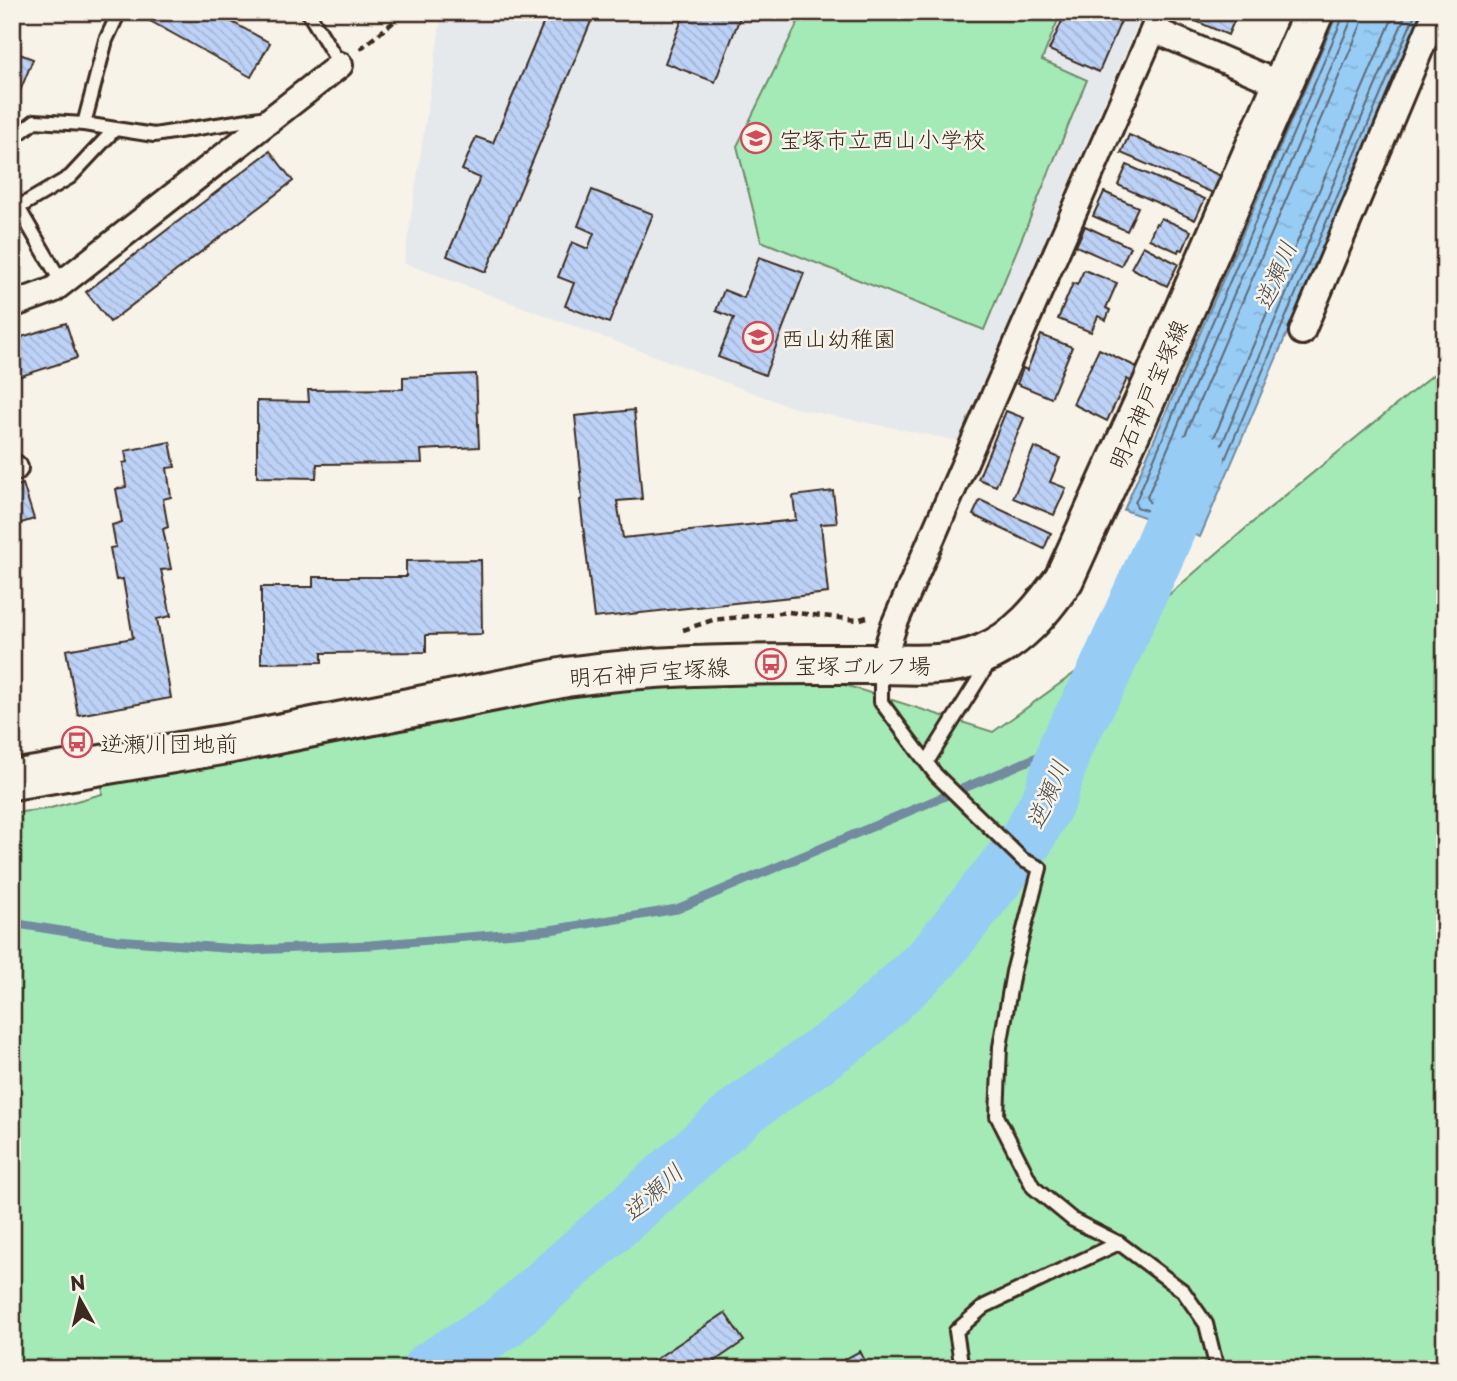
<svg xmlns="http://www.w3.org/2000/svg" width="1457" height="1381" viewBox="0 0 1457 1381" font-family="'Playpen Sans','Klee One',sans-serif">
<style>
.built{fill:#e6e9ec}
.grass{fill:#a3eab6;stroke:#6f8a6a;stroke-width:2}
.water{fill:url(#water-ripples);stroke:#728b9f;stroke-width:2}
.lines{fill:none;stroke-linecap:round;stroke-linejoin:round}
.shore{stroke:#606b74;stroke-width:2}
.stream{stroke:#728b9f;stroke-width:9}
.river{stroke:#97ccf5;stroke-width:54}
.building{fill:url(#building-back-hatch);stroke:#3b2a1e;stroke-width:2}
.lane-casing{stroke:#3b2a1e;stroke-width:18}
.street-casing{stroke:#3b2a1e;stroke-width:30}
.primary-casing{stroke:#3b2a1e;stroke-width:44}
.path{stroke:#3b2a1e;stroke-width:4.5;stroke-dasharray:7 5;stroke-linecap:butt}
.lane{stroke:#f7f3e8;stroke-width:12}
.street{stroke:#f7f3e8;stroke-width:24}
.primary{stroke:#f7f3e8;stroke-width:38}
.labels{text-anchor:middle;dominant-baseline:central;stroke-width:5;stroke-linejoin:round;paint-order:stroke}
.poi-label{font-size:23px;fill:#3b2a1e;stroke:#f7f3e8;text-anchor:start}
.street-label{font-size:23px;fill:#3b2a1e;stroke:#f7f3e8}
.water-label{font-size:24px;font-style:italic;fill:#525254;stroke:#f7f3e8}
</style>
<defs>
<pattern id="water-ripples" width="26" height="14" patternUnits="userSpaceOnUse" patternTransform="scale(1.75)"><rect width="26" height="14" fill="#97ccf5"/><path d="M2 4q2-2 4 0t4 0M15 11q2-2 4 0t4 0" fill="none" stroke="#83afd2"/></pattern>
<pattern id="building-back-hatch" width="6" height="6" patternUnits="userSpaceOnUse" patternTransform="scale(1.75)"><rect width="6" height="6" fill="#bdd2f7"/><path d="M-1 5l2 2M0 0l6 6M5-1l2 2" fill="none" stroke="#a3b4d3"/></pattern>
</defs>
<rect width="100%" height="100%" fill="#f7f3e8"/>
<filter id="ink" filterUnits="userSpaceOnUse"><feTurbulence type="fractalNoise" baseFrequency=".0143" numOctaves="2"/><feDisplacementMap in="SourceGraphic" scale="14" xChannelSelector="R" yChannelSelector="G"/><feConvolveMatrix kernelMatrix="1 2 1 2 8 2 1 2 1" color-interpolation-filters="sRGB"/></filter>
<g filter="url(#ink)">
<!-- built -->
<path class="built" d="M442 12H1143L958 441 794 408 404 263Z"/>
<!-- grass -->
<g class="grass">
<path d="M803 12H1061L1042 60 1087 80 984 330 761 241 737 146Z"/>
<path d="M1445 365V1369H12V813L47 809 102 794V780L551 693 829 680 993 732 1098 656 1260 516Z"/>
</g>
<!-- water -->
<path class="water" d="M1338 12H1424L1200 537 1124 510Z"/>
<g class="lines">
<!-- shore -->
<g class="shore">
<path d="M1343 12V17L1135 503 1137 507 1193 527 1197 525 1416 12"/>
<path d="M1352 12 1351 21 1147 497 1149 502 1189 516 1192 514 1407 12"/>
<path d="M1363 12 1361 25 1161 491 1163 496 1183 503 1187 501 1395 12"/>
</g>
<!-- stream -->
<path class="stream" d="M12 923 117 940 250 950 370 945 550 930 677 909 1066 745"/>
<!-- river -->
<path class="river" d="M429 1369 503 1323 743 1110 856 1030 933 958 1026 841 1050 797 1066 745 1102 678 1160 549 1198 459"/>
</g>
<!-- building -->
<g class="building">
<path d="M134 12H214L270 43 251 77Z"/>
<path d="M548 12H595L486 272 447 256 480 178 462 170 476 137 493 143Z"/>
<path d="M669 12H742L715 82 665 63 683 17Z"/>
<path d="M1066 12H1125L1099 72 1049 50Z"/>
<path d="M1187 12H1238L1228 35 1191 19 1193 15Z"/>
<path d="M12 51 33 59 12 111Z"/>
<path d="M1129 135 1221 176 1213 193 1121 153Z"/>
<path d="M270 151 293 181 110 322 86 292Z"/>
<path d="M1127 165 1205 199 1195 220 1118 185Z"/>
<path d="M592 190 653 214 609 323 565 306 574 283 558 277 572 242 588 249 594 233 578 226Z"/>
<path d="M1104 192 1138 207 1127 231 1093 216Z"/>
<path d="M1161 218 1191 231 1183 250 1179 249 1178 252 1149 239 1156 223 1158 224Z"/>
<path d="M1085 226 1130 247 1121 266 1076 246Z"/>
<path d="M1143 246 1178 264 1167 286 1131 268Z"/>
<path d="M759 257 804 273 765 375 718 357 734 318 716 311 724 290 744 298Z"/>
<path d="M1084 270 1117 283 1106 308 1110 310 1106 320 1098 316 1091 332 1058 319 1073 283 1077 285Z"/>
<path d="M66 323 77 358 12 379V340Z"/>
<path d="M1041 335 1072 347 1051 398 1017 384 1023 368 1027 370Z"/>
<path d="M1099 349 1139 368 1132 382 1127 379 1107 421 1073 404Z"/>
<path d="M476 374 479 447 421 450 422 463 317 464 316 478 257 477V401L309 402 308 390 403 389V377Z"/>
<path d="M634 410 642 499 617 501 623 538 796 520 793 496 833 491 837 523 821 524 828 593 594 618 580 500 582 499 580 472H581L575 416Z"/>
<path d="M1006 411 1024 418 996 486 978 479Z"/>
<path d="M170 442 175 467 167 468 171 497 163 499 168 527 163 529 171 569 161 570 171 616 157 619 171 698 78 715 66 650 133 638 123 579 116 580 110 548 116 547 112 525 122 522 116 489 126 487 123 463 127 462 125 451Z"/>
<path d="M1034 447 1060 458 1050 482 1066 488 1054 515 1013 498Z"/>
<path d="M23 484 34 519 12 526V488Z"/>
<path d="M980 500 1051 533 1044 549 973 515Z"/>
<path d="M481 560 482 634 426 635V652L322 653V662L261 663V587H313V577H406V561Z"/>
<path d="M725 1313 744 1341 703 1369H641Z"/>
<path d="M860 1351 869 1369H827Z"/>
</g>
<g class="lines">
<!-- lane casing -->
<g class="lane-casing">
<g id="lane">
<path d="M308 12 340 65"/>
<path d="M84 124 106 40 119 12"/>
<path d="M21 132 35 121 84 124 154 135 267 117"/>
<path d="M12 197 62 283"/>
<path d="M19 207 70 177 115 129"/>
<path d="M881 668V702L936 775 1023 860 1040 868 1013 972 1000 1047 997 1116 1033 1187 1073 1220 1119 1243 1183 1291 1206 1324 1217 1369"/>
<path d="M927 762 990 661"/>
<path d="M962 1369 956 1331 985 1306 1119 1243"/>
</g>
</g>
<!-- street casing -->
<g class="street-casing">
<g id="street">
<path d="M1154 30 1282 85"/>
<path d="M12 305 53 290 340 65"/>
<path d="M1302 332 1436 12"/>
<path d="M12 468H15"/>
<path d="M882 664 894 625 1161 12"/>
</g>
</g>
<!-- primary casing -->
<g class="primary-casing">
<path id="primary" d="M12 780 227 744 566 677C650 665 735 664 820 664 841 664 863 664 884 664 918 665 951 667 983 654 1019 639 1042 610 1064 579L1151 387 1314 12"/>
</g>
<!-- path -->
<g class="path">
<path d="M360 49 406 12"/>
<path d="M683 630 713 620 788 612 857 620 867 617"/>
</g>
<!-- lane -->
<use href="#lane" class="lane"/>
<!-- street -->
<use href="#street" class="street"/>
<!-- primary -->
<use href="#primary" class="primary"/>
</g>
</g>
<!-- icons -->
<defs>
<g id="school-ring" transform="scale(1.575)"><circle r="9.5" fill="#f7f3e8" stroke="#d1495b" stroke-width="1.5"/><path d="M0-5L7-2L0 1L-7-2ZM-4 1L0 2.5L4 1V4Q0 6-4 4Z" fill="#d1495b"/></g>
<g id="bus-ring" transform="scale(1.575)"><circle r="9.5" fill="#f7f3e8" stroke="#d1495b" stroke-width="1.5"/><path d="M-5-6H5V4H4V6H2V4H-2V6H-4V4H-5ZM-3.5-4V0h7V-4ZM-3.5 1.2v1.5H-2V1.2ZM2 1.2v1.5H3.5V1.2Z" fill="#d1495b"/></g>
</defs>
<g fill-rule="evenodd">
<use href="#school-ring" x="756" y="138"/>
<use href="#school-ring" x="758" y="337"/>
<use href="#bus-ring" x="771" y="664"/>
<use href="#bus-ring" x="77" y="742"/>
</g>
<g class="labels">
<!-- poi labels -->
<g class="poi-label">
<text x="779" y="138">宝塚市立西山小学校</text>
<text x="781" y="337">西山幼稚園</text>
<text x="794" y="664">宝塚ゴルフ場</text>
<text x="100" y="742">逆瀬川団地前</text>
</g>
<!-- street labels -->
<g class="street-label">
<text transform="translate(1147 394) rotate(-66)">明石神戸宝塚線</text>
<text transform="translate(649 671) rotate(-4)">明石神戸宝塚線</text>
</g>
<!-- water labels -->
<g class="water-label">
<text transform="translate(1274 275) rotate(-67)">逆瀬川</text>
<text transform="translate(1046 794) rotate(-67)">逆瀬川</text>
<text transform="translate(652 1191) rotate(-42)">逆瀬川</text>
</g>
</g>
<!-- margin -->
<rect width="1457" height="1381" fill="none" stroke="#f7f3e8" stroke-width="42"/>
<rect x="21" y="21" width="1415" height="1339" fill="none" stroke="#3b2a1e" stroke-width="2.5" filter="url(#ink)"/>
<!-- north arrow -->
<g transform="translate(80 1300) rotate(352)" stroke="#f7f3e8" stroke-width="5" paint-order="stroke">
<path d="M0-5L12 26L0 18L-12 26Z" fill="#3b2a1e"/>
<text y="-10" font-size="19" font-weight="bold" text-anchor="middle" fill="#3b2a1e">N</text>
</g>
</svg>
